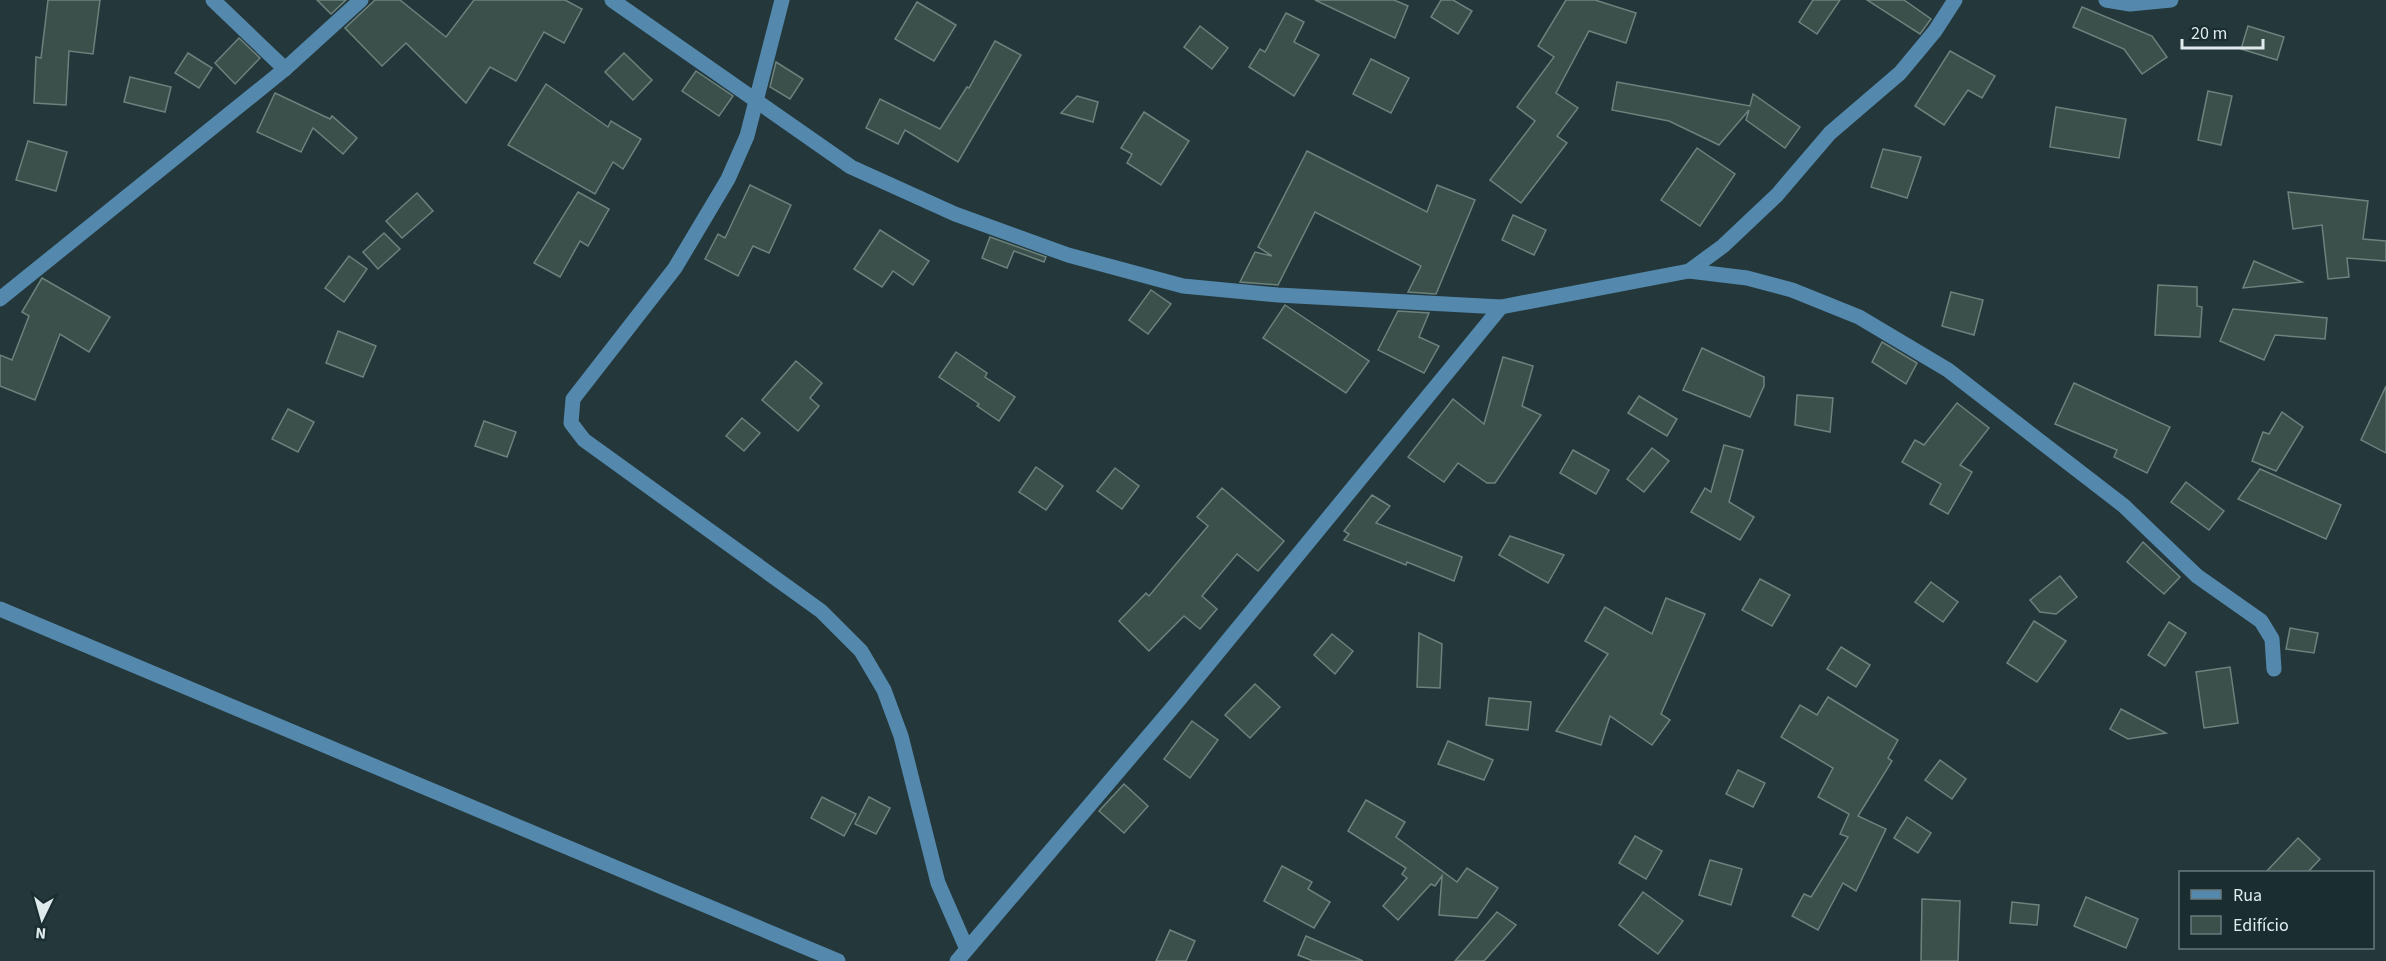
<svg xmlns="http://www.w3.org/2000/svg" width="2386" height="961" viewBox="0 0 2386 961" font-family="'Source Sans 3',sans-serif">
<style>
.building{fill:#3b504b;stroke:#6c827d;stroke-width:1.5}
.lines{fill:none;stroke-linecap:round;stroke-linejoin:round}
.minor{stroke:#5489ad;stroke-width:15}
</style>
<rect width="100%" height="100%" fill="#24383b"/>
<!-- building -->
<g class="building">
<path d="M48 0H100L93 54 69 51 66 105 34 103 36 57 41 58Z"/>
<path d="M317 0H346L331 14Z"/>
<path d="M375 0H400L446 37 474 0H565L582 9 564 43 544 32 516 81 490 67 466 103 406 43 382 66 345 28Z"/>
<path d="M1315 0H1394L1408 6 1395 38Z"/>
<path d="M1441 0H1453L1472 11 1458 34 1431 17Z"/>
<path d="M1566 0H1595L1636 13 1626 43 1589 31 1556 93 1578 108 1557 136 1567 143 1521 203 1490 180 1535 121 1517 107 1554 57 1538 46Z"/>
<path d="M1813 0H1840L1817 34 1799 22Z"/>
<path d="M1867 0H1904L1931 19 1920 34Z"/>
<path d="M917 2 956 25 934 61 895 39Z"/>
<path d="M2082 7 2152 36 2167 57 2142 74 2124 49 2073 27Z"/>
<path d="M1286 13 1304 22 1294 42 1319 55 1294 96 1249 67 1260 49 1265 52Z"/>
<path d="M1200 26 1228 48 1212 69 1184 47Z"/>
<path d="M2248 26 2284 37 2277 60 2241 49Z"/>
<path d="M239 38 260 58 235 84 215 63Z"/>
<path d="M995 41 1021 55 958 162 905 130 898 144 866 128 880 99 940 129 967 87 969 88Z"/>
<path d="M1950 51 1995 76 1982 98 1968 90 1944 125 1915 106Z"/>
<path d="M188 53 212 68 199 88 175 73Z"/>
<path d="M624 53 652 80 633 100 605 72Z"/>
<path d="M1371 59 1409 78 1391 113 1353 94Z"/>
<path d="M776 62 803 79 790 99 770 87Z"/>
<path d="M696 71 733 96 719 116 682 91Z"/>
<path d="M130 77 171 87 165 112 124 102Z"/>
<path d="M1617 82 1750 106 1753 94 1800 127 1785 148 1746 120 1749 110 1719 145 1669 121 1612 110Z"/>
<path d="M546 84 608 127 611 121 641 139 623 169 613 162 595 194 508 145Z"/>
<path d="M2208 91 2232 96 2221 145 2198 140Z"/>
<path d="M275 93 330 119 332 116 357 138 343 154 313 128 301 152 257 132Z"/>
<path d="M1077 96 1098 102 1093 122 1061 113Z"/>
<path d="M2056 107 2126 119 2119 158 2050 147Z"/>
<path d="M1144 112 1189 141 1161 185 1127 163 1132 154 1121 148Z"/>
<path d="M28 141 67 152 56 191 16 180Z"/>
<path d="M1697 148 1735 174 1700 226 1661 200Z"/>
<path d="M1883 149 1921 157 1907 198 1871 187Z"/>
<path d="M1307 151 1427 212 1437 185 1475 200 1436 294 1408 292 1421 266 1315 212 1278 285 1240 282 1255 252 1272 256 1258 247Z"/>
<path d="M750 185 791 205 769 253 753 246 738 276 705 259 718 234 725 238Z"/>
<path d="M578 192 609 209 588 246 580 241 560 277 534 263Z"/>
<path d="M2288 192 2368 201 2363 239 2386 241V261L2347 258 2349 277 2328 279 2322 225 2293 229Z"/>
<path d="M417 193 433 211 402 238 386 221Z"/>
<path d="M1513 215 1546 230 1534 255 1502 240Z"/>
<path d="M880 230 929 261 913 285 893 271 882 287 854 269Z"/>
<path d="M384 233 400 249 378 269 363 252Z"/>
<path d="M990 237 1046 257 1044 262 1014 251 1007 268 982 258Z"/>
<path d="M349 256 367 269 344 302 325 288Z"/>
<path d="M2254 261 2302 282 2243 288Z"/>
<path d="M42 278 110 317 89 352 60 334 35 400 0 386V355L12 360 29 316 22 312Z"/>
<path d="M2158 285 2197 287V306L2202 307 2200 337 2155 335Z"/>
<path d="M1151 290 1171 304 1148 334 1129 320Z"/>
<path d="M1951 292 1983 300 1974 335 1942 326Z"/>
<path d="M1285 305 1369 361 1346 393 1263 338Z"/>
<path d="M2233 309 2327 318 2325 339 2275 335 2264 360 2220 341Z"/>
<path d="M1398 311 1429 313 1419 337 1439 346 1424 373 1378 350Z"/>
<path d="M338 331 376 346 363 377 326 363Z"/>
<path d="M1882 342 1917 363 1906 384 1872 362Z"/>
<path d="M1702 348 1764 377V386L1750 417 1683 390Z"/>
<path d="M956 352 987 373 985 377 1015 397 999 421 977 406 979 404 939 377Z"/>
<path d="M1503 357 1533 366 1522 406 1541 415 1495 483H1487L1458 463 1444 482 1408 457 1453 399 1484 424Z"/>
<path d="M796 361 822 383 810 398 819 406 798 431 762 400Z"/>
<path d="M2074 383 2170 427 2147 473 2114 457 2117 450 2055 424Z"/>
<path d="M2386 386V453L2361 440Z"/>
<path d="M1797 395 1833 398 1830 432 1795 425Z"/>
<path d="M1639 396 1677 419 1667 436 1628 413Z"/>
<path d="M1957 403 1989 428 1960 465 1972 472 1948 514 1930 504 1941 484 1902 462 1915 440 1924 445Z"/>
<path d="M288 409 314 422 298 452 272 439Z"/>
<path d="M2282 412 2303 427 2276 471 2252 461 2263 432 2269 434Z"/>
<path d="M742 418 760 433 744 451 726 436Z"/>
<path d="M484 421 516 432 507 457 475 446Z"/>
<path d="M1724 445 1743 450 1729 502 1754 517 1740 540 1691 512 1705 488 1711 492Z"/>
<path d="M1652 448 1669 461 1644 492 1627 479Z"/>
<path d="M1573 450 1609 470 1596 494 1560 473Z"/>
<path d="M1036 467 1063 486 1046 510 1019 492Z"/>
<path d="M1115 468 1139 486 1122 509 1097 491Z"/>
<path d="M2260 469 2341 505 2326 539 2238 499Z"/>
<path d="M2186 482 2224 511 2209 530 2171 502Z"/>
<path d="M1222 488 1284 541 1258 571 1237 554 1202 596 1217 609 1200 629 1184 616 1149 651 1119 621 1146 593 1149 596 1208 526 1197 517Z"/>
<path d="M1372 495 1390 506 1376 523 1462 557 1454 581 1407 562 1406 565 1344 540 1349 534 1344 531Z"/>
<path d="M1510 536 1564 555 1548 583 1499 555Z"/>
<path d="M2143 542 2180 577 2164 594 2127 562Z"/>
<path d="M2060 576 2077 597 2056 614 2040 612 2030 600Z"/>
<path d="M1760 579 1790 595 1772 626 1742 610Z"/>
<path d="M1931 582 1958 602 1943 622 1915 602Z"/>
<path d="M1666 598 1705 614 1661 714 1670 720 1652 745 1610 716 1601 745 1556 731 1608 654 1585 641 1605 607 1652 634Z"/>
<path d="M2034 621 2066 641 2037 682 2007 663Z"/>
<path d="M2169 622 2186 633 2165 666 2148 655Z"/>
<path d="M2290 628 2318 633 2314 653 2286 649Z"/>
<path d="M1419 633 1442 644 1440 688 1417 687Z"/>
<path d="M1332 634 1353 651 1335 674 1314 655Z"/>
<path d="M1841 647 1870 665 1856 687 1827 669Z"/>
<path d="M2230 667 2238 723 2204 728 2196 672Z"/>
<path d="M1255 684 1280 707 1250 738 1225 715Z"/>
<path d="M1828 697 1898 740 1888 758 1892 761 1858 816 1886 829 1856 891 1843 883 1818 930 1792 916 1804 894 1811 897 1848 837 1840 834 1849 814 1818 797 1833 768 1781 737 1800 705 1817 715Z"/>
<path d="M1489 698 1531 702 1528 730 1486 725Z"/>
<path d="M2121 709 2166 733 2128 739 2110 729Z"/>
<path d="M1192 721 1218 740 1190 778 1164 759Z"/>
<path d="M1448 741 1493 760 1484 780 1438 764Z"/>
<path d="M1940 760 1966 779 1952 799 1925 780Z"/>
<path d="M1738 770 1765 783 1753 807 1726 794Z"/>
<path d="M1124 784 1148 806 1124 833 1099 811Z"/>
<path d="M822 797 856 814 844 836 811 818Z"/>
<path d="M869 797 890 808 876 834 855 824Z"/>
<path d="M1366 800 1405 822 1396 837 1457 882 1467 868 1498 888 1477 918 1439 915 1442 876 1435 886 1431 884 1398 920 1383 906 1407 878 1402 874 1406 868 1348 831Z"/>
<path d="M1907 817 1931 833 1918 853 1894 838Z"/>
<path d="M1635 836 1662 851 1646 879 1619 863Z"/>
<path d="M2298 838 2320 859 2307 873H2265Z"/>
<path d="M1710 860 1742 869 1731 905 1699 895Z"/>
<path d="M1282 866 1312 882 1308 889 1330 902 1314 928 1264 901Z"/>
<path d="M1643 892 1683 921 1658 954 1619 925Z"/>
<path d="M2086 897 2138 919 2126 948 2074 926Z"/>
<path d="M1922 899 1960 901 1958 961H1921Z"/>
<path d="M2012 902 2039 905 2037 925 2010 923Z"/>
<path d="M1497 912 1516 925 1484 961H1455Z"/>
<path d="M1170 930 1195 941 1186 961H1156Z"/>
<path d="M1306 936 1363 961H1313L1298 955Z"/>
</g>
<g class="lines">
<!-- minor -->
<g class="minor">
<path d="M213 0 285 69"/>
<path d="M612 0 851 167 955 214 1068 255 1183 286 1278 295 1501 307 1689 271 1723 246 1777 195 1830 133 1900 73 1935 31 1955 0"/>
<path d="M782 0 747 136 728 179 675 268 573 399 571 423 584 440 821 611 861 651 884 690 901 736 938 883 966 947"/>
<path d="M2106 0 2130 4 2171 0"/>
<path d="M1689 271 1747 278 1792 290 1859 317 1948 370 2124 506 2197 576 2261 621 2272 639 2274 669"/>
<path d="M0 299 285 69 361 0"/>
<path d="M0 609 838 961"/>
<path d="M957 961 1179 700 1501 307"/>
</g>
</g>
<!-- legend -->
<rect x="2179" y="871" width="195" height="78" fill="#1a2e31" stroke="#68797c" stroke-width="1.5"/>
<rect x="2191" y="890" width="30" height="9" fill="#5489ad" stroke="#68797c" stroke-width="1.5"/>
<text x="2233" y="901" font-size="18" fill="#deeaec">Rua</text>
<rect x="2191" y="916" width="30" height="18" fill="#3b504b" stroke="#68797c" stroke-width="1.5"/>
<text x="2233" y="931" font-size="18" fill="#deeaec">Edifício</text>
<!-- north arrow -->
<g transform="translate(42 919) rotate(185)" stroke="#1a2e31" stroke-width="4.5" paint-order="stroke">
<path d="M0-4.5L10 22L0 15L-10 22Z" fill="#deeaec"/>
<text y="-9" font-size="16" font-weight="bold" text-anchor="middle" fill="#deeaec">N</text>
</g>
<!-- scale -->
<path d="M2182 39v9h81v-9" fill="none" stroke="#deeaec" stroke-width="3"/>
<text x="2191" y="39" font-size="18" fill="#deeaec" stroke="#1a2e31" stroke-width="4.5" paint-order="stroke">20 m</text>
</svg>
